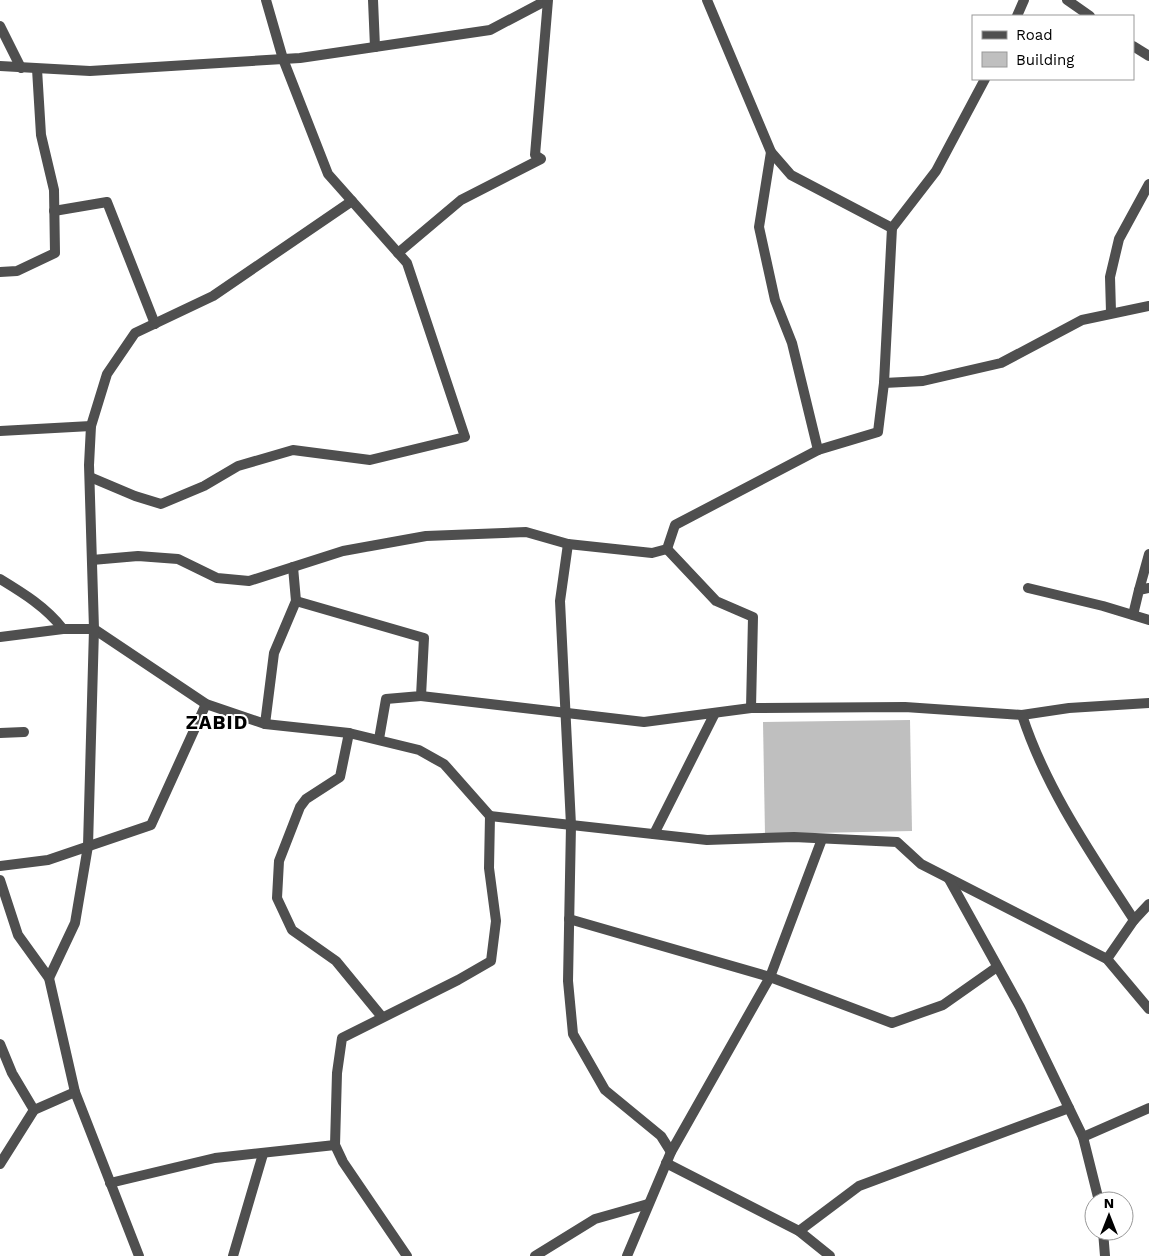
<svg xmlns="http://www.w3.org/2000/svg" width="1149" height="1256" viewBox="0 0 1149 1256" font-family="'Work Sans',sans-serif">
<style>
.building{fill:#bfbfbf}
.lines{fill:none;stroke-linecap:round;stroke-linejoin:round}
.street{stroke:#4f4f4f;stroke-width:10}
.labels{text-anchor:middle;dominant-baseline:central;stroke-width:4;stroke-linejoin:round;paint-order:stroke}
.district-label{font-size:19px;font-weight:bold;letter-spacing:1px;fill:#000;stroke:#fff}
</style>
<rect width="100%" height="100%" fill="#fff"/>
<!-- building -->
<path class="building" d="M910 720 912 831 765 834 763 722Z"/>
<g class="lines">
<!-- street -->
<g class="street">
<path d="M373 0 375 47"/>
<path d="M707 0 771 152 791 175 892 228"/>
<path d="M1067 0 1090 16"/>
<path d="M1017 16 1024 0"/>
<path d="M0 26 21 68"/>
<path d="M1133 46 1149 56"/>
<path d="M0 66 90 71 300 58 490 30 547 0"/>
<path d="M54 211 107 202 155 324"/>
<path d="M398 253 461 200 541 159 535 155 548 0"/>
<path d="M0 272 17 271 55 253 54 190 41 135 37 69"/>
<path d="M1111 312 1110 277 1119 239 1149 184"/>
<path d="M884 383 923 381 1001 363 1082 320 1149 306"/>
<path d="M0 431 91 426"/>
<path d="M818 450 878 432 884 383 892 228 936 171 985 79"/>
<path d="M90 477 135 496 161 504 204 486 238 466 293 450 370 460 465 437 407 263 328 174 283 59 266 0"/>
<path d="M568 544 560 601 571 825 568 981 573 1034 605 1090 661 1136 671 1152"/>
<path d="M667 549 716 601 753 617 751 708 905 707 1022 715 1069 708 1149 703"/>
<path d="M92 560 138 556 178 559 217 578 249 581 343 551 426 536 526 532 568 544 652 553 667 549 675 525 818 450 792 343 775 300 759 227 771 152"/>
<path d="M0 579C23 593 46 607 63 629"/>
<path d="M1028 588 1103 606 1149 620"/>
<path d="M1139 590 1149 554"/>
<path d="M296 601 424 638 421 696 386 699 379 739"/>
<path d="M1133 615 1139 590 1149 588"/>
<path d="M0 637 63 629H94L206 704 265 724 349 733 419 750 444 764 490 816 489 868 496 921 491 961 458 980 342 1038 337 1073 335 1145 343 1162 407 1256"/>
<path d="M421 696 644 722 751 708"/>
<path d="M1022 715C1046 789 1092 855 1134 920L1107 959"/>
<path d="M265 724 274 653 296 601 293 567"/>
<path d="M0 733 24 732"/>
<path d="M349 733 340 777 306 799 300 807 279 861 277 898 292 930 336 961 382 1017"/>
<path d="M490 816 707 840 794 837 897 842 921 864 1107 959 1149 1009"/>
<path d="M654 834 715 713"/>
<path d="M0 866 48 860 151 825 206 704"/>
<path d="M949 879 1020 1007 1083 1137 1099 1201"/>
<path d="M0 880 18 935 49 978 75 1092 139 1256"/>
<path d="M569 919 770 977 892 1023 943 1005 997 967"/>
<path d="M1134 920 1149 904"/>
<path d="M49 978 75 923 88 846 94 629 89 465 91 426 107 374 135 333 213 296 352 201"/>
<path d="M0 1044 12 1073 34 1110"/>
<path d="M1083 1137 1149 1108"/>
<path d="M666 1163 799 1231 830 1256"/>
<path d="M0 1164 34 1110 75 1092"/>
<path d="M110 1183 215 1158 335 1145"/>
<path d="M799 1231 859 1186 1069 1108"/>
<path d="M1103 1231 1105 1256"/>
<path d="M233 1256 263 1154"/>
<path d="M535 1256 595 1219 648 1204"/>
<path d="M627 1256 671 1152 770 977 822 839"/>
</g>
</g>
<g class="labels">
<!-- district labels -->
<g class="district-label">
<text x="217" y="722">ZABID</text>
</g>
</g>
<!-- legend -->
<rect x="972" y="15" width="162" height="65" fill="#ffffff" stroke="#999999"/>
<rect x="982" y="31" width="25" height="8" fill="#4f4f4f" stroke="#999999"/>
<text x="1016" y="40" font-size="15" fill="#000000">Road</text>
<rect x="982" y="52" width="25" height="15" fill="#bfbfbf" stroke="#999999"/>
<text x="1016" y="65" font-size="15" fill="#000000">Building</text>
<!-- north arrow -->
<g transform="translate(1109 1216)"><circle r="24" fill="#ffffff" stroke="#999999"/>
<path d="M0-4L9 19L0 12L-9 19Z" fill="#000000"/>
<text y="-8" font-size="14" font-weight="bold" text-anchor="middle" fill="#000000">N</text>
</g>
</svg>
